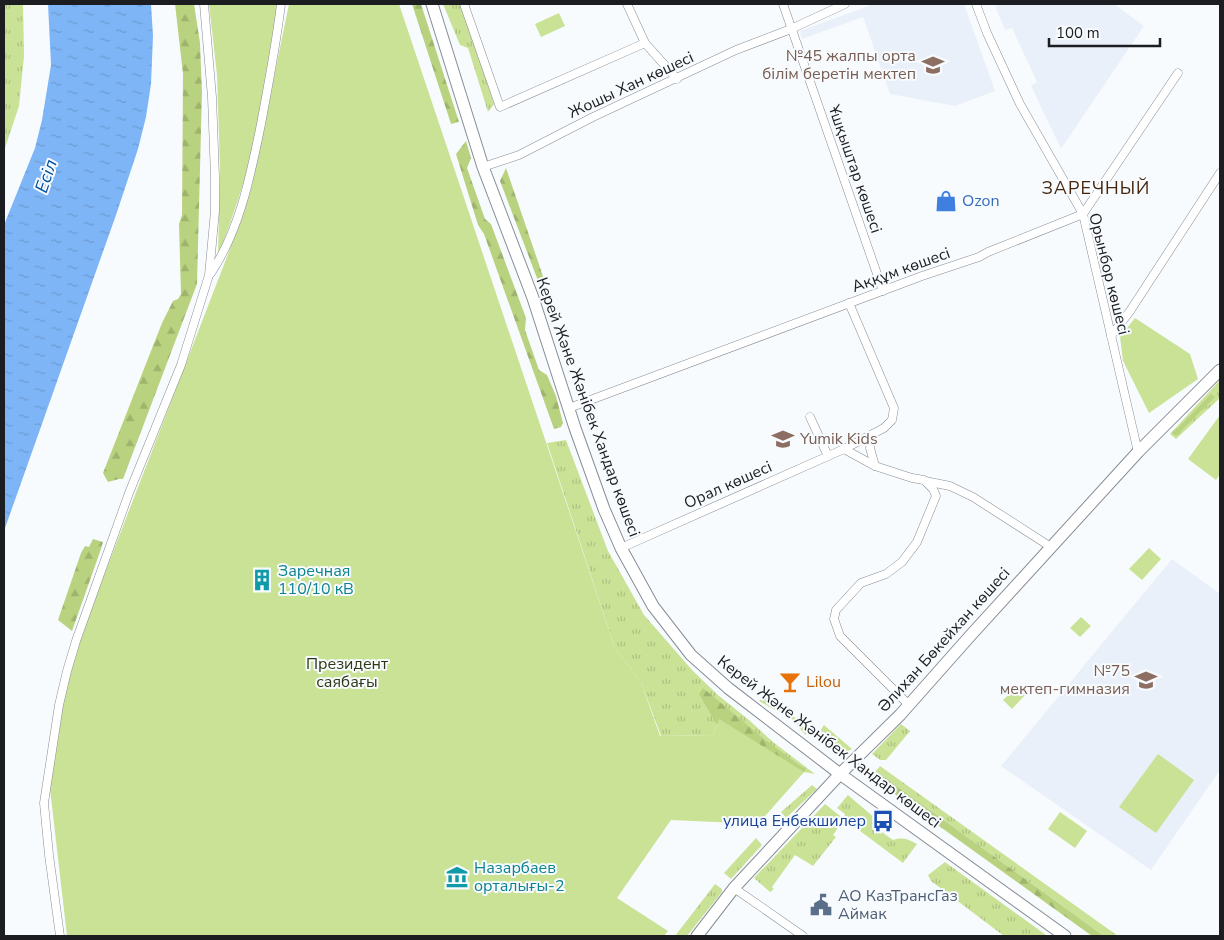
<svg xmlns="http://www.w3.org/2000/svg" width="1224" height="940" viewBox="0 0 1224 940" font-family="'Nunito Sans',sans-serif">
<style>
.built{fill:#eaf0fa}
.grass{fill:url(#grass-tufts)}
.forest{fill:url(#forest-firs)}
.park{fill:#cae296}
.water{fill:url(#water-ripples)}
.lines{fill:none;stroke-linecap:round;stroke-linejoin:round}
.street-casing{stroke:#878d95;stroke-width:9}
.secondary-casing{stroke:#878d95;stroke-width:13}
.street{stroke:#fff;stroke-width:8}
.secondary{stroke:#fff;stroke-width:11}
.labels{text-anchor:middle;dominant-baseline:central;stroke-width:4;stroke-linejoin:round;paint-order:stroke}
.education-label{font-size:16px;fill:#785e54;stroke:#f8fbfe;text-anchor:end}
.street-label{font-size:16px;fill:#1b1d21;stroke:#f8fbfe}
.shop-label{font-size:16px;fill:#366cbe;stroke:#f8fbfe;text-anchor:start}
.culture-label{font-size:16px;fill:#0d838f;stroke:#f8fbfe;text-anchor:start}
.park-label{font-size:16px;fill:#2d3714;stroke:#f8fbfe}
.food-label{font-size:16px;fill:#c56008;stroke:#f8fbfe;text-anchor:start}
.transit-label{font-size:16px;fill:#164399;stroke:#f8fbfe;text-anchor:end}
.service-label{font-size:16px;fill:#4e5e75;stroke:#f8fbfe;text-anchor:start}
.water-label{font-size:18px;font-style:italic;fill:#00529e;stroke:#f8fbfe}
.neighbourhood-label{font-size:18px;letter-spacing:1px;fill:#45250d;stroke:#f8fbfe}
</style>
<defs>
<pattern id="grass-tufts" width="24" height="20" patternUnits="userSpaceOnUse" patternTransform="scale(1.25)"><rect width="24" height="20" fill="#cae296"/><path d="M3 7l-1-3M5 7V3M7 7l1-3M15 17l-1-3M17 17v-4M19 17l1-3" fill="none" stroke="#adc181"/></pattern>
<pattern id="forest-firs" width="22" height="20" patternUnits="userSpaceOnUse" patternTransform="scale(1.25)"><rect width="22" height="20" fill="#b9d27f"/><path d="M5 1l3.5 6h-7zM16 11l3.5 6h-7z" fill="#9eb46d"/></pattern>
<pattern id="water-ripples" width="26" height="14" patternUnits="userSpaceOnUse" patternTransform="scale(1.25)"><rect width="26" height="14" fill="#7eb5f6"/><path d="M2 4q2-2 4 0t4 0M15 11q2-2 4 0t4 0" fill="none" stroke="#6c9bd3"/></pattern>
</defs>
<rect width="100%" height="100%" fill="#f8fbfe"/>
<!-- built -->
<g class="built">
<path d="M874 4H964L995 91 955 106 890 94 863 17 802 39 800 31Z"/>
<path d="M999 4H1114L1144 26 1061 149 1031 86 1037 82 1012 28 1005 30 995 6Z"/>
<path d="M1172 559 1220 594V770L1151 870 1001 766Z"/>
</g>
<!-- grass -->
<g class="grass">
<path d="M4 4H23L24 56 19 106 4 151V88L5 79Z"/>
<path d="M443 4H461L494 104 488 112 468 48 460 45Z"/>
<path d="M1220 380V398L1176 439 1170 434Z"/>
<path d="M566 440 608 551 644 615 693 671 718 695 749 720 773 742 815 774 804 772 719 719 713 735 661 736 641 682 615 648 547 443Z"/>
<path d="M766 696 809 728 806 735 797 726V722L759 701Z"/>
<path d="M901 724 910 731 886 760H880L872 754Z"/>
<path d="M824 725 852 749C838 757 828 745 817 736Z"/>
<path d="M880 766 1118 936H1104L876 771Z"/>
<path d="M812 785 817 789 786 818 781 812Z"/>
<path d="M848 795 876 819 872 825 893 840C903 837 908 839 917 844L903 863 844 819 833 835 836 837 813 866 795 855 772 887 774 889 770 892 754 878 825 804 844 819 845 814 837 808Z"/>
<path d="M756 838 762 845 731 879 724 873Z"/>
<path d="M945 862 1046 935 1044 936H1004L931 881 928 875Z"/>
<path d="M715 884 722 889V892L687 936H675Z"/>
</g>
<!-- forest -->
<g class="forest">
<path d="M175 4H194L200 43 202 92 197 284 123 479H119L108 482 103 473 162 323 173 301 178 299 181 294 179 224 182 215 183 74Z"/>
<path d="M412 4H421L459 122 451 124Z"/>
<path d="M466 141 471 158 467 168 485 219 491 224 526 318 525 330 539 370 547 375 556 396 563 423 561 427 554 429 484 234 478 225 456 154Z"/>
<path d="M506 168 546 285 540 286 500 181Z"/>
<path d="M1211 394 1215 397 1176 436 1173 433Z"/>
<path d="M93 539 103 542 101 549 72 631 58 620 81 553 85 546 89 547Z"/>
<path d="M703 688 764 739 806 770 801 775 717 725 699 694Z"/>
<path d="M876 771 1104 936H1092L871 777Z"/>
</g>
<!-- park -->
<g class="park">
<path d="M209 4H277C271 51 265 97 254 143 245 182 232 219 218 256L220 167 217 75Z"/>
<path d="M289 4H399L615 648 641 682 660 736 713 735 719 719 804 772 758 824 671 820 617 898 668 931 664 936H67L50 789 56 737 74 653 230 249 251 189Z"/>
<path d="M559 13 565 26 541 37 535 24Z"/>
<path d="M1135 318 1190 354 1198 379 1149 413 1123 361 1120 337Z"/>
<path d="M1220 415V474L1216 480 1188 459Z"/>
<path d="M1149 548 1161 559 1142 580 1129 569Z"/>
<path d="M1081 617 1091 626 1080 637 1070 628Z"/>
<path d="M1019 685 1027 693 1012 709 1003 700Z"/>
<path d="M1158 754 1194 780 1156 833 1119 807Z"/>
<path d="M1060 812 1087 831 1075 848 1048 829Z"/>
</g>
<!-- water -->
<path class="water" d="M48 4H151L153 36 151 84 146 117 138 149 116 215 4 531V225L35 148 42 120 51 65Z"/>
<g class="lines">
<!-- street casing -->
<g class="street-casing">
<g id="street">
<path d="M464 4 500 107 645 43 627 4"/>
<path d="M783 4 883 291"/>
<path d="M976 4 987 33 1020 104 1083 214 1138 452"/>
<path d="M645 43 677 79"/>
<path d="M483 167 519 155 593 117 736 50 791 29 845 4"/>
<path d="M211 273C239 231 250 178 260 129 268 87 276 46 281 4"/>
<path d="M1111 336 1130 311 1220 173"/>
<path d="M569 408 922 276 979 257 988 252 1083 214 1178 73"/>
<path d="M810 417 828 456"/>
<path d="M873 434 870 448 875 466"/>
<path d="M844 449 875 466 912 478 924 480 933 489 936 496 917 542 902 562 886 574 861 583 836 610 834 619 840 636 909 705"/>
<path d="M925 481 950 486 973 497 1051 547"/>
<path d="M621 548 844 449 884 428 892 420 894 408 849 303"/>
<path d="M734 888 803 936"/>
<path d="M60 936 49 855 44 803 59 705 67 671 76 641 129 493 181 365 209 275 215 211V177L212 97 204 4"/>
</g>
</g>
<!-- secondary casing -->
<g class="secondary-casing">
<g id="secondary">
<path d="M432 4 483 167 533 298 575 428 604 509 621 548 653 606 691 655 728 688 840 774 1065 936"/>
<path d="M697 936 734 888 840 774 900 715 970 636 1138 452 1220 370"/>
</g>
</g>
<!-- street -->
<use href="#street" class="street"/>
<!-- secondary -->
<use href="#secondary" class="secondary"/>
</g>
<!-- icons -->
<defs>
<g id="school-bare" transform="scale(1.725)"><path d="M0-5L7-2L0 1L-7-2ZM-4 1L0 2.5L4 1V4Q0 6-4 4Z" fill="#8d6e63" stroke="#f8fbfe" stroke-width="2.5" paint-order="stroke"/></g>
<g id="shop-bare" transform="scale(1.725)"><path d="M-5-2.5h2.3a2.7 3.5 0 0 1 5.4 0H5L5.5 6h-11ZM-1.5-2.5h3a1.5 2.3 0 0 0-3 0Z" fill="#3f7fe0" stroke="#f8fbfe" stroke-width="2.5" paint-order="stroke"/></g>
<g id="building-bare" transform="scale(1.725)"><path d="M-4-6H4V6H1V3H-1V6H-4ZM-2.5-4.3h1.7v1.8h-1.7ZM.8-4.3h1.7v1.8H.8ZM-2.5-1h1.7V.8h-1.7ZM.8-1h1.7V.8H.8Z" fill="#0f9aa8" stroke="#f8fbfe" stroke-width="2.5" paint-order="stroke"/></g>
<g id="bar-bare" transform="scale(1.725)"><path d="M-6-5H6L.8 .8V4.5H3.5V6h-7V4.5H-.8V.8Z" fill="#e8710a" stroke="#f8fbfe" stroke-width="2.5" paint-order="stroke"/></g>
<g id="bus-bare" transform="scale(1.725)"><path d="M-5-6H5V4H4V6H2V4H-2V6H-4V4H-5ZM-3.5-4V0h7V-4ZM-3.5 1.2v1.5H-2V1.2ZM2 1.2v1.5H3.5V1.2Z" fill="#1a4fb4" stroke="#f8fbfe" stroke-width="2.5" paint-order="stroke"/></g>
<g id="museum-bare" transform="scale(1.725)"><path d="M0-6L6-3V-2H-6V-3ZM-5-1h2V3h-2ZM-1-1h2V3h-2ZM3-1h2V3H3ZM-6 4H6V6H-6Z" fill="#0f9aa8" stroke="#f8fbfe" stroke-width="2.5" paint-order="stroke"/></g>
<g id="civic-bare" transform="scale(1.725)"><path d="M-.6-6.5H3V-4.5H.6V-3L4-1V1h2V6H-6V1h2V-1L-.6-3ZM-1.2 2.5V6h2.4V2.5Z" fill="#5c6f8a" stroke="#f8fbfe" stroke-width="2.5" paint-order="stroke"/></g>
</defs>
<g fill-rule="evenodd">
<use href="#school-bare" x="933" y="65"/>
<use href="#shop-bare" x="946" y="201"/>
<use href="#school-bare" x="783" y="439"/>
<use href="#building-bare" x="262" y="580"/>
<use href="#school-bare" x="1146" y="680"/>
<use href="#bar-bare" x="790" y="682"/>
<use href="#bus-bare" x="883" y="821"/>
<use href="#museum-bare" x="457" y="877"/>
<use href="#civic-bare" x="821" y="905"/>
</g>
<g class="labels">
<!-- education labels -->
<g class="education-label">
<text x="916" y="56">№45 жалпы орта<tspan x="916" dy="18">білім беретін мектеп</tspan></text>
<text x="800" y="439" text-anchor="start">Yumik Kids</text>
<text x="1130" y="671">№75<tspan x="1130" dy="18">мектеп-гимназия</tspan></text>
</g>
<!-- street labels -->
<g class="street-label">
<text transform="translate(631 85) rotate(-25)">Жошы Хан көшесі</text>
<text transform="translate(855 169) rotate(71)">Ұшқыштар көшесі</text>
<text transform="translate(901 270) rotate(-20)">Аққұм көшесі</text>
<text transform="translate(1109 274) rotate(76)">Орынбор көшесі</text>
<text transform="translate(588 407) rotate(70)">Керей Және Жәнібек Хандар көшесі</text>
<text transform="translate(728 485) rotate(-24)">Орал көшесі</text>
<text transform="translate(944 640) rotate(-48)">Әлихан Бөкейхан көшесі</text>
<text transform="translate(829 742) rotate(37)">Керей Және Жәнібек Хандар көшесі</text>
</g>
<!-- shop labels -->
<g class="shop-label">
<text x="962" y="201">Ozon</text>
</g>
<!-- culture labels -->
<g class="culture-label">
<text x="278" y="571">Заречная<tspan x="278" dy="18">110/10 кВ</tspan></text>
<text x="474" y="868">Назарбаев<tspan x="474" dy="18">орталығы-2</tspan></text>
</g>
<!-- park labels -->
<g class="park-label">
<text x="347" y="664">Президент<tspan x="347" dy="18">саябағы</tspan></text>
</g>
<!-- food labels -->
<g class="food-label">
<text x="806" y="682">Lilou</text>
</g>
<!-- transit labels -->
<g class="transit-label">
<text x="866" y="821">улица Енбекшилер</text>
</g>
<!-- service labels -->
<g class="service-label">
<text x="838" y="896">АО КазТрансГаз<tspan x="838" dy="18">Аймак</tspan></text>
</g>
<!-- water labels -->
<g class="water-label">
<text transform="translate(46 176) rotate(-71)">Есіл</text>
</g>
<!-- neighbourhood labels -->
<g class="neighbourhood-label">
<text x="1096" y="188">ЗАРЕЧНЫЙ</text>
</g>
</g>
<!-- border -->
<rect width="1224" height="940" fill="none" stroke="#1b1d21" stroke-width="10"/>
<!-- scale -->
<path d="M1049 38v8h111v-8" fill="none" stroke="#1b1d21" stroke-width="2.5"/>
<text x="1056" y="38" font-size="15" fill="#1b1d21" stroke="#f8fbfe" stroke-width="4" paint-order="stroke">100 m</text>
</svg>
